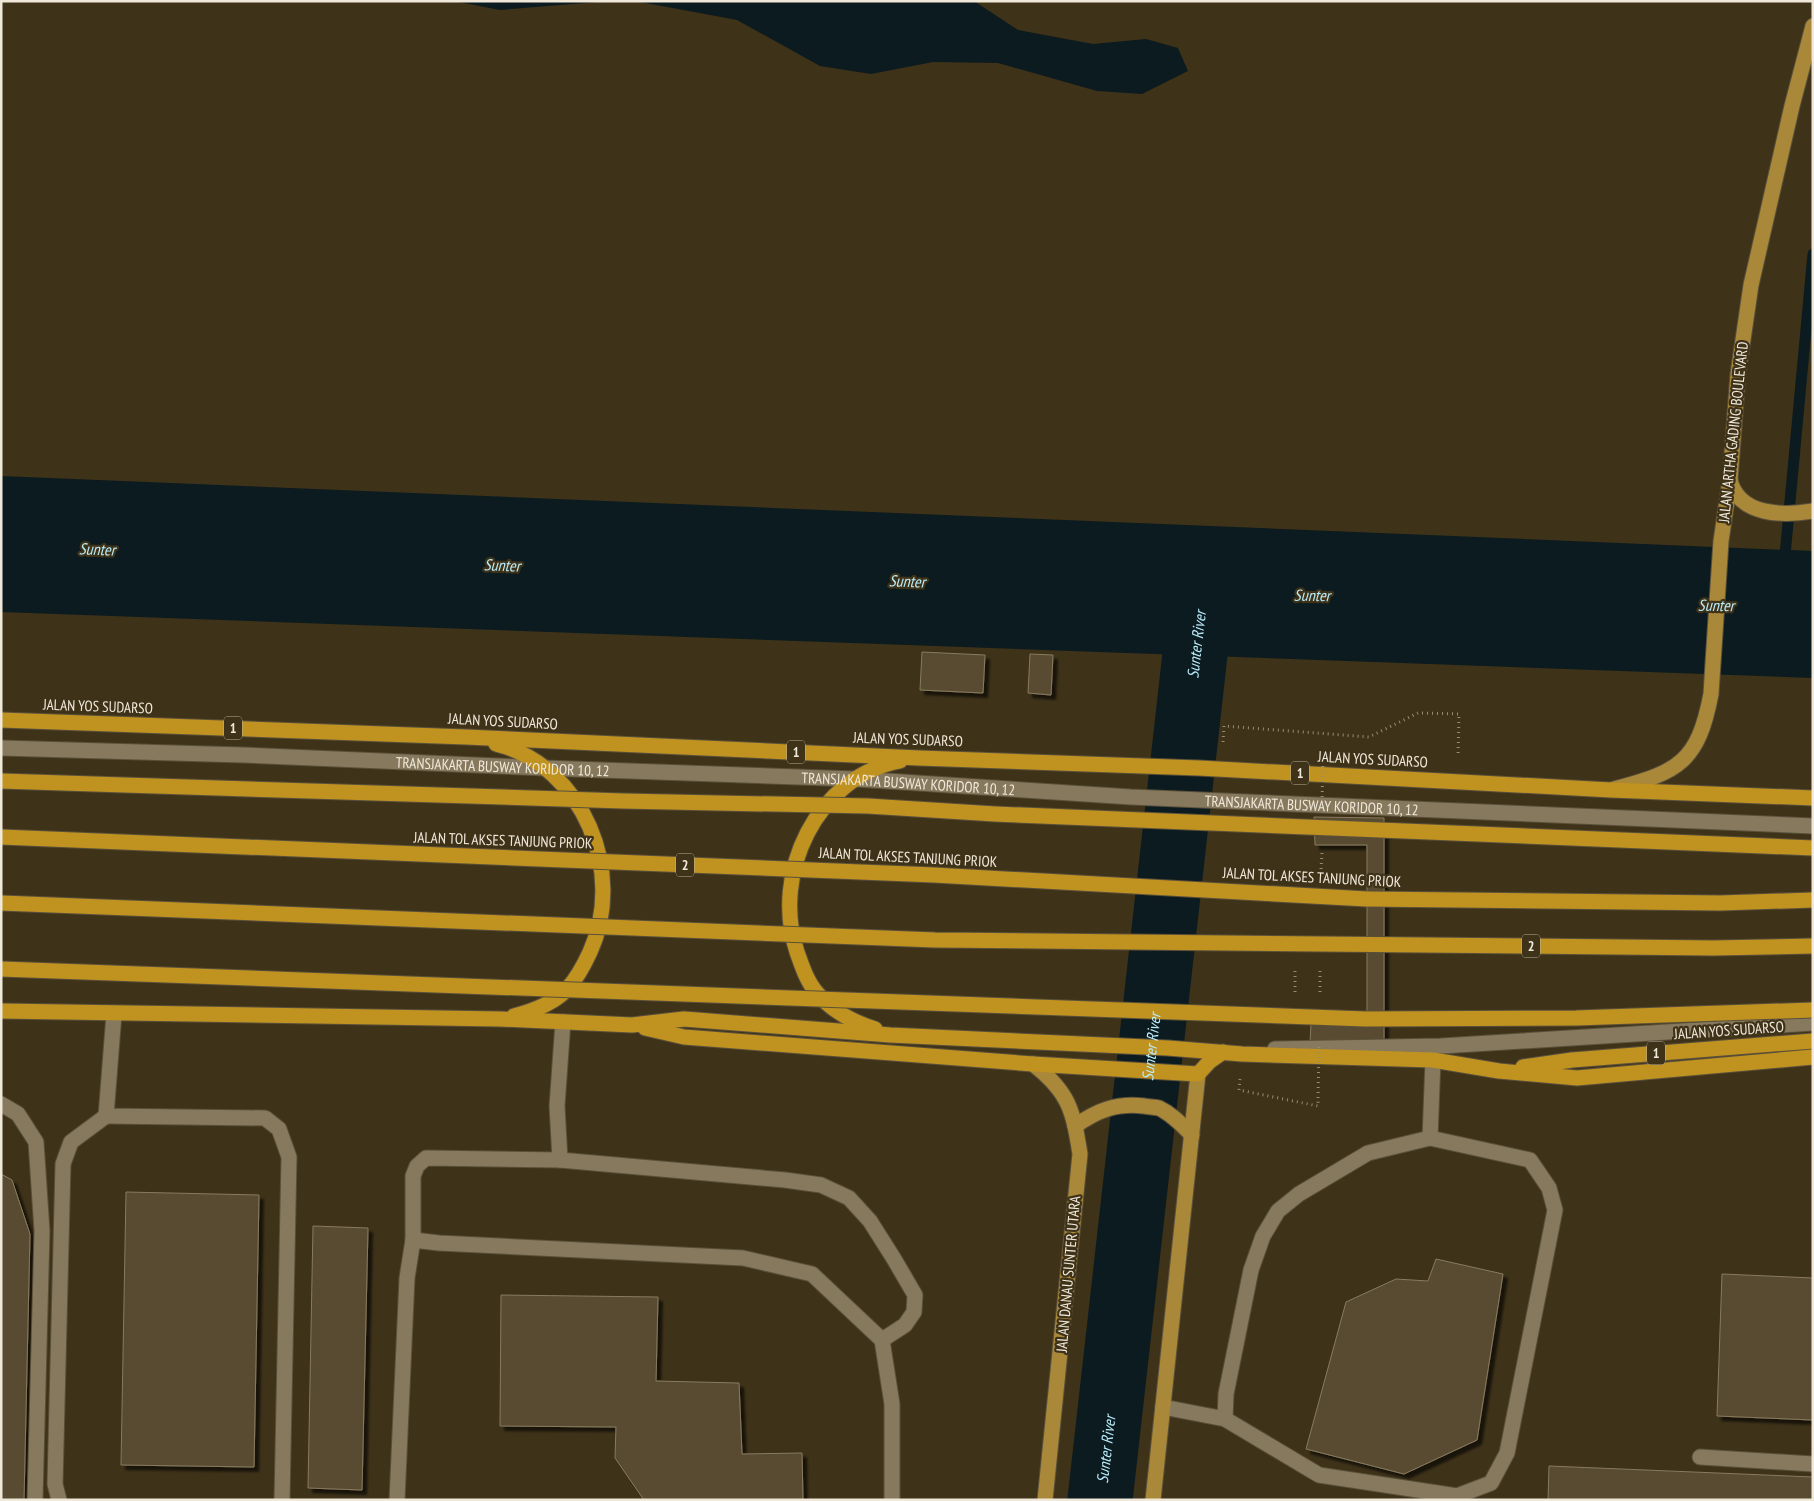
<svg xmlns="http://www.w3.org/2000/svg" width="1814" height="1501" viewBox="0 0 1814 1501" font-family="'PT Sans Narrow',sans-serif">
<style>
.water{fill:#0c1b1f}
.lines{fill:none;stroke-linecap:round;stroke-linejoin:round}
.stream{stroke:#0c1b1f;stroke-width:11}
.river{stroke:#0c1b1f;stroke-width:65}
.building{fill:#584b31;stroke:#887b5f;filter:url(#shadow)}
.minor-casing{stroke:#5a503a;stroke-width:17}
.major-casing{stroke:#5a503a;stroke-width:17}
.highway-casing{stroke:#5a503a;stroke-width:17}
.path{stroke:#968c78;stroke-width:3;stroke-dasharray:1 4;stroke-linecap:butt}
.minor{stroke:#87795e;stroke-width:15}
.major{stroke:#a98839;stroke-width:15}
.highway{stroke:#c09220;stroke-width:15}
.highway-bridge-casing{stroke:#5a503a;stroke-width:17;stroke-linecap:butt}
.path-bridge{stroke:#968c78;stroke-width:3;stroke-dasharray:1 4;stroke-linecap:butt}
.highway-bridge{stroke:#c09220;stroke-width:15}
.labels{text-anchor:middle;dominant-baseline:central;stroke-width:4.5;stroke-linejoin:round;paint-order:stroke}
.shield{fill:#3e3219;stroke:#bbb19f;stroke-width:1}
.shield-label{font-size:14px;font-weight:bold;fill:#f0e8d9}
.street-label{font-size:15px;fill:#f0e8d9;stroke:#3e3219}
.water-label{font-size:16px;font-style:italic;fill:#b9ecfa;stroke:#3e3219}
</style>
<defs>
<filter id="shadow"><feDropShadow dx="4.5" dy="4.5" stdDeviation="1" flood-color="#0009"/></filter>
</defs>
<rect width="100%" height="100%" fill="#3e3219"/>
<!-- water -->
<g class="water">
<path d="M454 1H610L500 10Z"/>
<path d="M635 1H974L1018 30 1093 44 1146 39 1178 48 1188 71 1142 94 1097 91 998 63 933 62 871 74 820 66 737 20Z"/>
<path d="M1 476 1813 551V678L1 612Z"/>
</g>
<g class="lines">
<!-- stream -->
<path class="stream" d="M1784 566 1813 254"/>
<!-- river -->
<path class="river" id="s1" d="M1100 1500 1202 592"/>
</g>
<!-- building -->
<g class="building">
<path d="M922 652 985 655 983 693 920 690Z"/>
<path d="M1030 654 1053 655 1051 695 1028 693Z"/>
<path d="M1314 817 1384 818V1044L1310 1043 1311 1024H1367V845H1315Z"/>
<path d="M1 1174 12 1180 30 1234 24 1500H1Z"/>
<path d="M126 1192 259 1195 254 1467 121 1465Z"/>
<path d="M313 1226 368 1228 362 1490 308 1488Z"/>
<path d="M1436 1259 1503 1274 1477 1440 1404 1474 1306 1449 1346 1302 1396 1279 1428 1281Z"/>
<path d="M1722 1274 1813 1278V1420L1717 1416Z"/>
<path d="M501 1295 658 1297 656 1381 739 1383 742 1454 802 1453 803 1500H644L615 1458 616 1427 500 1426Z"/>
<path d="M1549 1466 1813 1477V1500H1548Z"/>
</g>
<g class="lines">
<!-- minor casing -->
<g class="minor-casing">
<g id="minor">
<path id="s2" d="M1 748 243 755 545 768 856 779 1131 797 1813 826"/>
<path d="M114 1014 106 1116 265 1118 279 1129 289 1157 282 1500"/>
<path d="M1275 1049 1441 1046 1813 1023"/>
<path d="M1 1104 18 1114 36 1142 42 1231 35 1500"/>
<path d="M1430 1138 1433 1060"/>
<path d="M413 1240V1176L417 1166 426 1158 560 1160"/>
<path d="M882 1340 892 1404V1500"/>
<path d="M1163 1407 1225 1419 1319 1475 1457 1496 1491 1483 1507 1453 1555 1210 1549 1188 1530 1160 1430 1138 1368 1153 1299 1194 1278 1211 1263 1236 1251 1270 1226 1394 1225 1419"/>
<path d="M1700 1457 1813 1464"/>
<path d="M59 1500 55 1484 63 1164 71 1142 106 1116"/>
<path d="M397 1500 407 1278 413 1240 439 1243 743 1258 812 1274 882 1340 905 1325 914 1312 915 1295 894 1259 870 1221 849 1198 821 1185 785 1180 560 1160 557 1106 563 1022"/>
</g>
</g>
<!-- major casing -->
<g class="major-casing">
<g id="major">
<path d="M1730 480C1739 516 1783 516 1813 511"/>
<path d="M1614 789C1679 772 1698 762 1711 694L1721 541 1730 480 1738 374 1751 285 1792 106 1813 26"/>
<path d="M1033 1064C1069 1092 1073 1110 1080 1154L1045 1500"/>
<path d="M1075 1126C1098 1110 1116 1103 1144 1106 1148 1107 1155 1107 1159 1108 1172 1114 1182 1125 1192 1135"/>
<path d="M1153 1500 1198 1074"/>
</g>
</g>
<!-- highway casing -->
<g class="highway-casing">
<g id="highway">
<path d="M1 720 466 737 919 758 1199 768 1611 790 1813 798"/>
<path d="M496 744C584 766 626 873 590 952 584 965 577 978 568 988 555 1003 533 1011 514 1016"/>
<path d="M1367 899 1720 903 1813 900"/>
<path d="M1 1011 500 1019 632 1025 684 1019 890 1035 1168 1048 1242 1054 1433 1060 1499 1071 1577 1078 1813 1057"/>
<path d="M645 1028 684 1037 1033 1064 1198 1074 1210 1061 1223 1052"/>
<path d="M875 1029C853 1022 832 1011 817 993 807 982 802 966 797 952 771 874 816 777 900 761"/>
<path d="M1523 1067 1572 1060 1813 1041"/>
</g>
</g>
<!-- path -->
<g class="path">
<path d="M1223 742 1224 726 1369 737 1418 713 1459 714 1458 756"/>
<path d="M1295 992V970"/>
<path d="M1240 1079 1239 1090 1318 1106V1098"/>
</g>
<!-- minor -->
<use href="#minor" class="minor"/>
<!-- major -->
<use href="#major" class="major"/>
<!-- highway -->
<use href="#highway" class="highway"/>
<!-- highway-bridge casing -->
<g class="highway-bridge-casing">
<g id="highway-bridge">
<path d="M1 781 623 801 868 806 995 814 1813 848"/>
<path d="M1 837 934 875 1367 899"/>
<path d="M1 903 935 940 1713 948 1813 946"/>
<path d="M1 969 1365 1019 1576 1018 1813 1010"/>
</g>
</g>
<!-- path-bridge -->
<g class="path-bridge">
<path d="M1322 802 1323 760"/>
<path d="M1321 869 1322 853"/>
<path d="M1320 992V971"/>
<path d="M1318 1098 1319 1043"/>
</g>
<!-- highway-bridge -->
<use href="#highway-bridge" class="highway-bridge"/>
</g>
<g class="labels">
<!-- shield labels -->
<g class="shield">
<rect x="224" y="716.5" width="18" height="23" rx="4"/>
<rect x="787" y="740.5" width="18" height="23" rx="4"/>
<rect x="1291" y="761.5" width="18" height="23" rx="4"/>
<rect x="676" y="853.5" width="18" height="23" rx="4"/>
<rect x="1522" y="934.5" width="18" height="23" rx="4"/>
<rect x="1647" y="1041.5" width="18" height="23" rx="4"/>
</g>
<g class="shield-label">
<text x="233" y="728">1</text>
<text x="796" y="752">1</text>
<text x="1300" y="773">1</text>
<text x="685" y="865">2</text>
<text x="1531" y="946">2</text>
<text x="1656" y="1053">1</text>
</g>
<!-- street labels -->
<g class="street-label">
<text transform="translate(1733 432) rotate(-84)">JALAN ARTHA GADING BOULEVARD</text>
<text transform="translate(98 706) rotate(2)">JALAN YOS SUDARSO</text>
<text transform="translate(503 721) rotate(3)">JALAN YOS SUDARSO</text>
<text transform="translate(908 739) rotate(2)">JALAN YOS SUDARSO</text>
<text transform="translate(1373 759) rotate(3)">JALAN YOS SUDARSO</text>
<text stroke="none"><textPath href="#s2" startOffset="502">TRANSJAKARTA BUSWAY KORIDOR 10, 12</textPath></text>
<text stroke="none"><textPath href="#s2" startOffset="908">TRANSJAKARTA BUSWAY KORIDOR 10, 12</textPath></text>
<text stroke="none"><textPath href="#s2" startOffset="1312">TRANSJAKARTA BUSWAY KORIDOR 10, 12</textPath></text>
<text transform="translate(503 840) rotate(2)">JALAN TOL AKSES TANJUNG PRIOK</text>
<text transform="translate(908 857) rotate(3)">JALAN TOL AKSES TANJUNG PRIOK</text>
<text transform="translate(1312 877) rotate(3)">JALAN TOL AKSES TANJUNG PRIOK</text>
<text transform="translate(1729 1030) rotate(-4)">JALAN YOS SUDARSO</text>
<text transform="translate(1068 1274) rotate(-85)">JALAN DANAU SUNTER UTARA</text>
</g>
<!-- water labels -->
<g class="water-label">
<text transform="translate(97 549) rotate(2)">Sunter</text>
<text transform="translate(502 565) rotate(2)">Sunter</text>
<text transform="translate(907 581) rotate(2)">Sunter</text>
<text transform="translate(1312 595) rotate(1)">Sunter</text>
<text transform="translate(1716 605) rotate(1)">Sunter</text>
<text stroke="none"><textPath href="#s1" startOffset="861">Sunter River</textPath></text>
<text stroke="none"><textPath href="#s1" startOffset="456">Sunter River</textPath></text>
<text stroke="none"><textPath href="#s1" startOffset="51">Sunter River</textPath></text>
</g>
</g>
<!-- border -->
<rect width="1814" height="1501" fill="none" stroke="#f0e8d9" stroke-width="5"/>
</svg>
